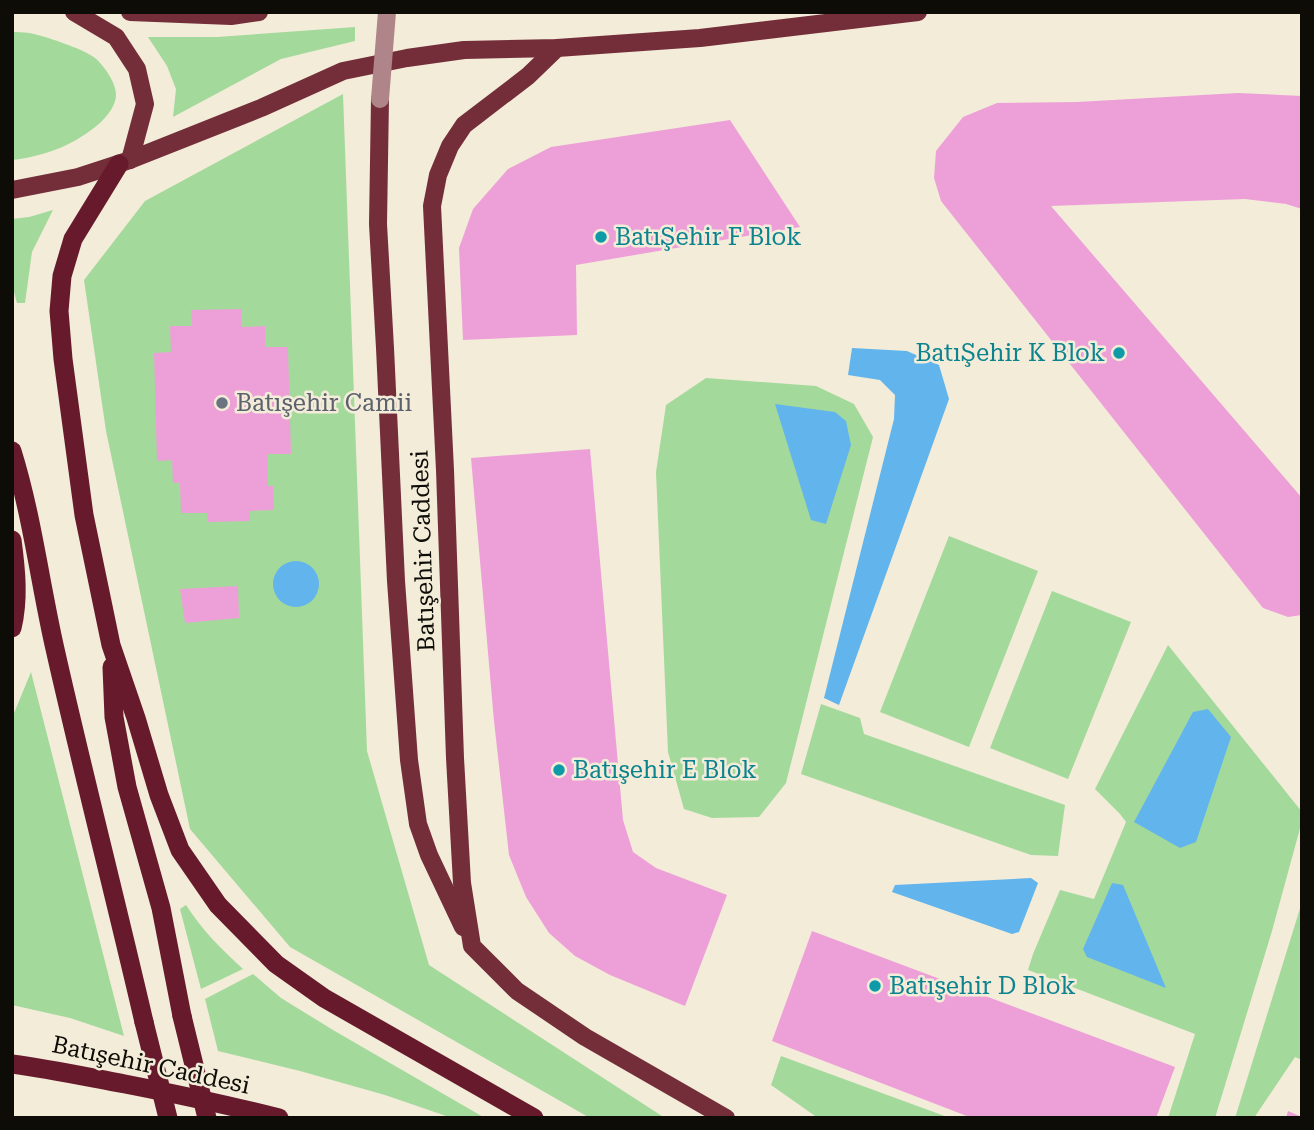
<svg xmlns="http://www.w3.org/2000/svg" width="1314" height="1130" viewBox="0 0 1314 1130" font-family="'Roboto Serif',serif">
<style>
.green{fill:#a4d99c}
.water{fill:#62b4ed}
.building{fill:#eda0d8}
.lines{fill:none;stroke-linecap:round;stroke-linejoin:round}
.primary{stroke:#742e3a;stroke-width:18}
.trunk{stroke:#681a2d;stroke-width:19}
.minor-bridge{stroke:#af8589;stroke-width:18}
.trunk-bridge{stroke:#681a2d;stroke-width:19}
.culture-dot{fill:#0f9aa8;stroke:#f3ecd9;stroke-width:2.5}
.worship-dot{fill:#6b7280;stroke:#f3ecd9;stroke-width:2.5}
.labels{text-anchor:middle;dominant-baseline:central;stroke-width:5;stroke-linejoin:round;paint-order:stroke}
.culture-label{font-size:24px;fill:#0d838f;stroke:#f3ecd9;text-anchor:start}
.worship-label{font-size:24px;fill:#5b616d;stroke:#f3ecd9;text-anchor:start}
.street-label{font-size:24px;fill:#0e0c06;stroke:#f3ecd9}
</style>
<rect width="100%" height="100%" fill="#f3ecd9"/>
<!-- green -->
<g class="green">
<path d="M355 27V41L281 59 173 117 176 89 167 66 148 37H217Z"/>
<path d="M12 32C17 32 23 32 29 33 42 35 84 49 95 58 104 66 116 82 116 95 116 105 108 115 101 122 75 145 46 156 12 160Z"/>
<path d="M343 94 367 751 429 965 665 1118H590L290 947 190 829 106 431 84 280 145 201Z"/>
<path d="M53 210 32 252 25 303H17L12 285V219L29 217Z"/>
<path d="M706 378 816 386 854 404 873 437 786 783 759 817 712 818 684 809 668 752 656 472 666 405Z"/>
<path d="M949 536 1038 571 969 747 880 712Z"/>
<path d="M1052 591 1131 622 1068 779 990 748Z"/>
<path d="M1168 645 1302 812V821L1272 931 1215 1118H1168L1195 1034 1028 970 1033 954 1060 890 1094 899 1126 822 1120 814 1095 789Z"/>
<path d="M31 672 124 1036 70 1018 12 1005V718Z"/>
<path d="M821 704 860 718 864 734 1065 805 1058 856 1031 855 801 774Z"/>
<path d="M1302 902V1060L1295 1057 1254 1118H1235Z"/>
<path d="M186 905C202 930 221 949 243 969L201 989 180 909Z"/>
<path d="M253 974 281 998 333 1030 485 1118H452L385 1095 300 1071 218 1051 205 999Z"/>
<path d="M781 1056 950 1118H818L771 1085Z"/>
</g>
<!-- water -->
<g class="water">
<path d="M852 348 907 351 939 365 949 399 839 705 824 698 894 419 895 395 880 380 848 375Z"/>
<path d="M775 404 835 412 846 421 851 445 826 524 811 520Z"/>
<circle cx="296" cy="584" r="23"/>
<path d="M1208 709 1231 737 1196 842 1180 848 1134 822 1193 712Z"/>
<path d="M1031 878 1038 883 1019 932 1012 934 892 892 895 885Z"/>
<path d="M1112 883 1123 885 1166 988 1087 957 1083 949Z"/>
</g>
<!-- building -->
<g class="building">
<path d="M1238 93 1302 96V209L1286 204 1245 199 1051 206 1302 498V615L1288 617 1263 608 941 201 934 178 936 151 963 117 997 103 1077 102Z"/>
<path d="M730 120 800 227 576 265 577 335 463 340 459 248 473 209 508 169 551 147Z"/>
<path d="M241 309 242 327 265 326V347H288L291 454H267L268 486H273L274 510 250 511V521L208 522 207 513H181L180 483H173L172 460 157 461 154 353 171 352 170 326H192L191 310Z"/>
<path d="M590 449 623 820 633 852 656 868 727 895 685 1006 610 975 575 956 549 933 526 897 509 855 494 721 471 458Z"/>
<path d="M238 586 239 618 185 623 180 589Z"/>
<path d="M812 931 1175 1067 1156 1118H972L772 1041Z"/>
<path d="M1288 1111 1302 1117V1118H1286Z"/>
</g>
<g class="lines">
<!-- primary -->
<g class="primary">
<path d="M74 12 116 37 137 69 145 104 130 160"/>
<path d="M130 12 231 16 259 12"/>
<path d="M557 48 528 76 464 125 450 146 438 175 432 206 445 470 455 758 462 883 472 946 517 991 585 1037 726 1118"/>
<path d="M380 99 378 224 385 348 396 581 409 760 418 824 429 855 463 927"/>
<path d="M12 190 78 177 130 160 261 108 343 71 407 58 464 50 557 48 700 38 918 12"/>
</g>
<!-- trunk -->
<g class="trunk">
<path d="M119 164 73 239 62 276 59 311 63 359 84 515 111 645 136 718 159 795 180 850 218 905 276 964 324 998 534 1118"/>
<path d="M12 451C32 515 40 583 55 649 83 773 115 897 144 1022"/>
<path d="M12 540C16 570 19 599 12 628"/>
<path d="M112 667 114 717 127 787 161 908 182 1016"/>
<path d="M12 1064C50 1069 87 1077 125 1084 176 1094 228 1105 279 1118"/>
</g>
<!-- minor-bridge -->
<path class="minor-bridge" d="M380 99 387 12"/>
<!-- trunk-bridge -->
<g class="trunk-bridge">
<path d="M182 1016 207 1118"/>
<path d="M144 1022 168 1118"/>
</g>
</g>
<!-- markers -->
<g class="culture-dot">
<circle cx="601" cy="237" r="7"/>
<circle cx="1119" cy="353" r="7"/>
<circle cx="559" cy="770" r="7"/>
<circle cx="875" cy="986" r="7"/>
</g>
<circle class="worship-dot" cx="222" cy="403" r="7"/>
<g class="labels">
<!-- culture labels -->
<g class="culture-label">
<text x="615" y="237">BatıŞehir F Blok</text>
<text x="1105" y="353" text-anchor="end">BatıŞehir K Blok</text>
<text x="573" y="770">Batışehir E Blok</text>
<text x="889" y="986">Batışehir D Blok</text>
</g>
<!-- worship labels -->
<g class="worship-label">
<text x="236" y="403">Batışehir Camii</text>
</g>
<!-- street labels -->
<g class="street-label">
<text transform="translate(423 551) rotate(-92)">Batışehir Caddesi</text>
<text transform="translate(151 1065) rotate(12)">Batışehir Caddesi</text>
</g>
</g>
<!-- border -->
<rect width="1314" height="1130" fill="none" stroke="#0e0c06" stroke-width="28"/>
</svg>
